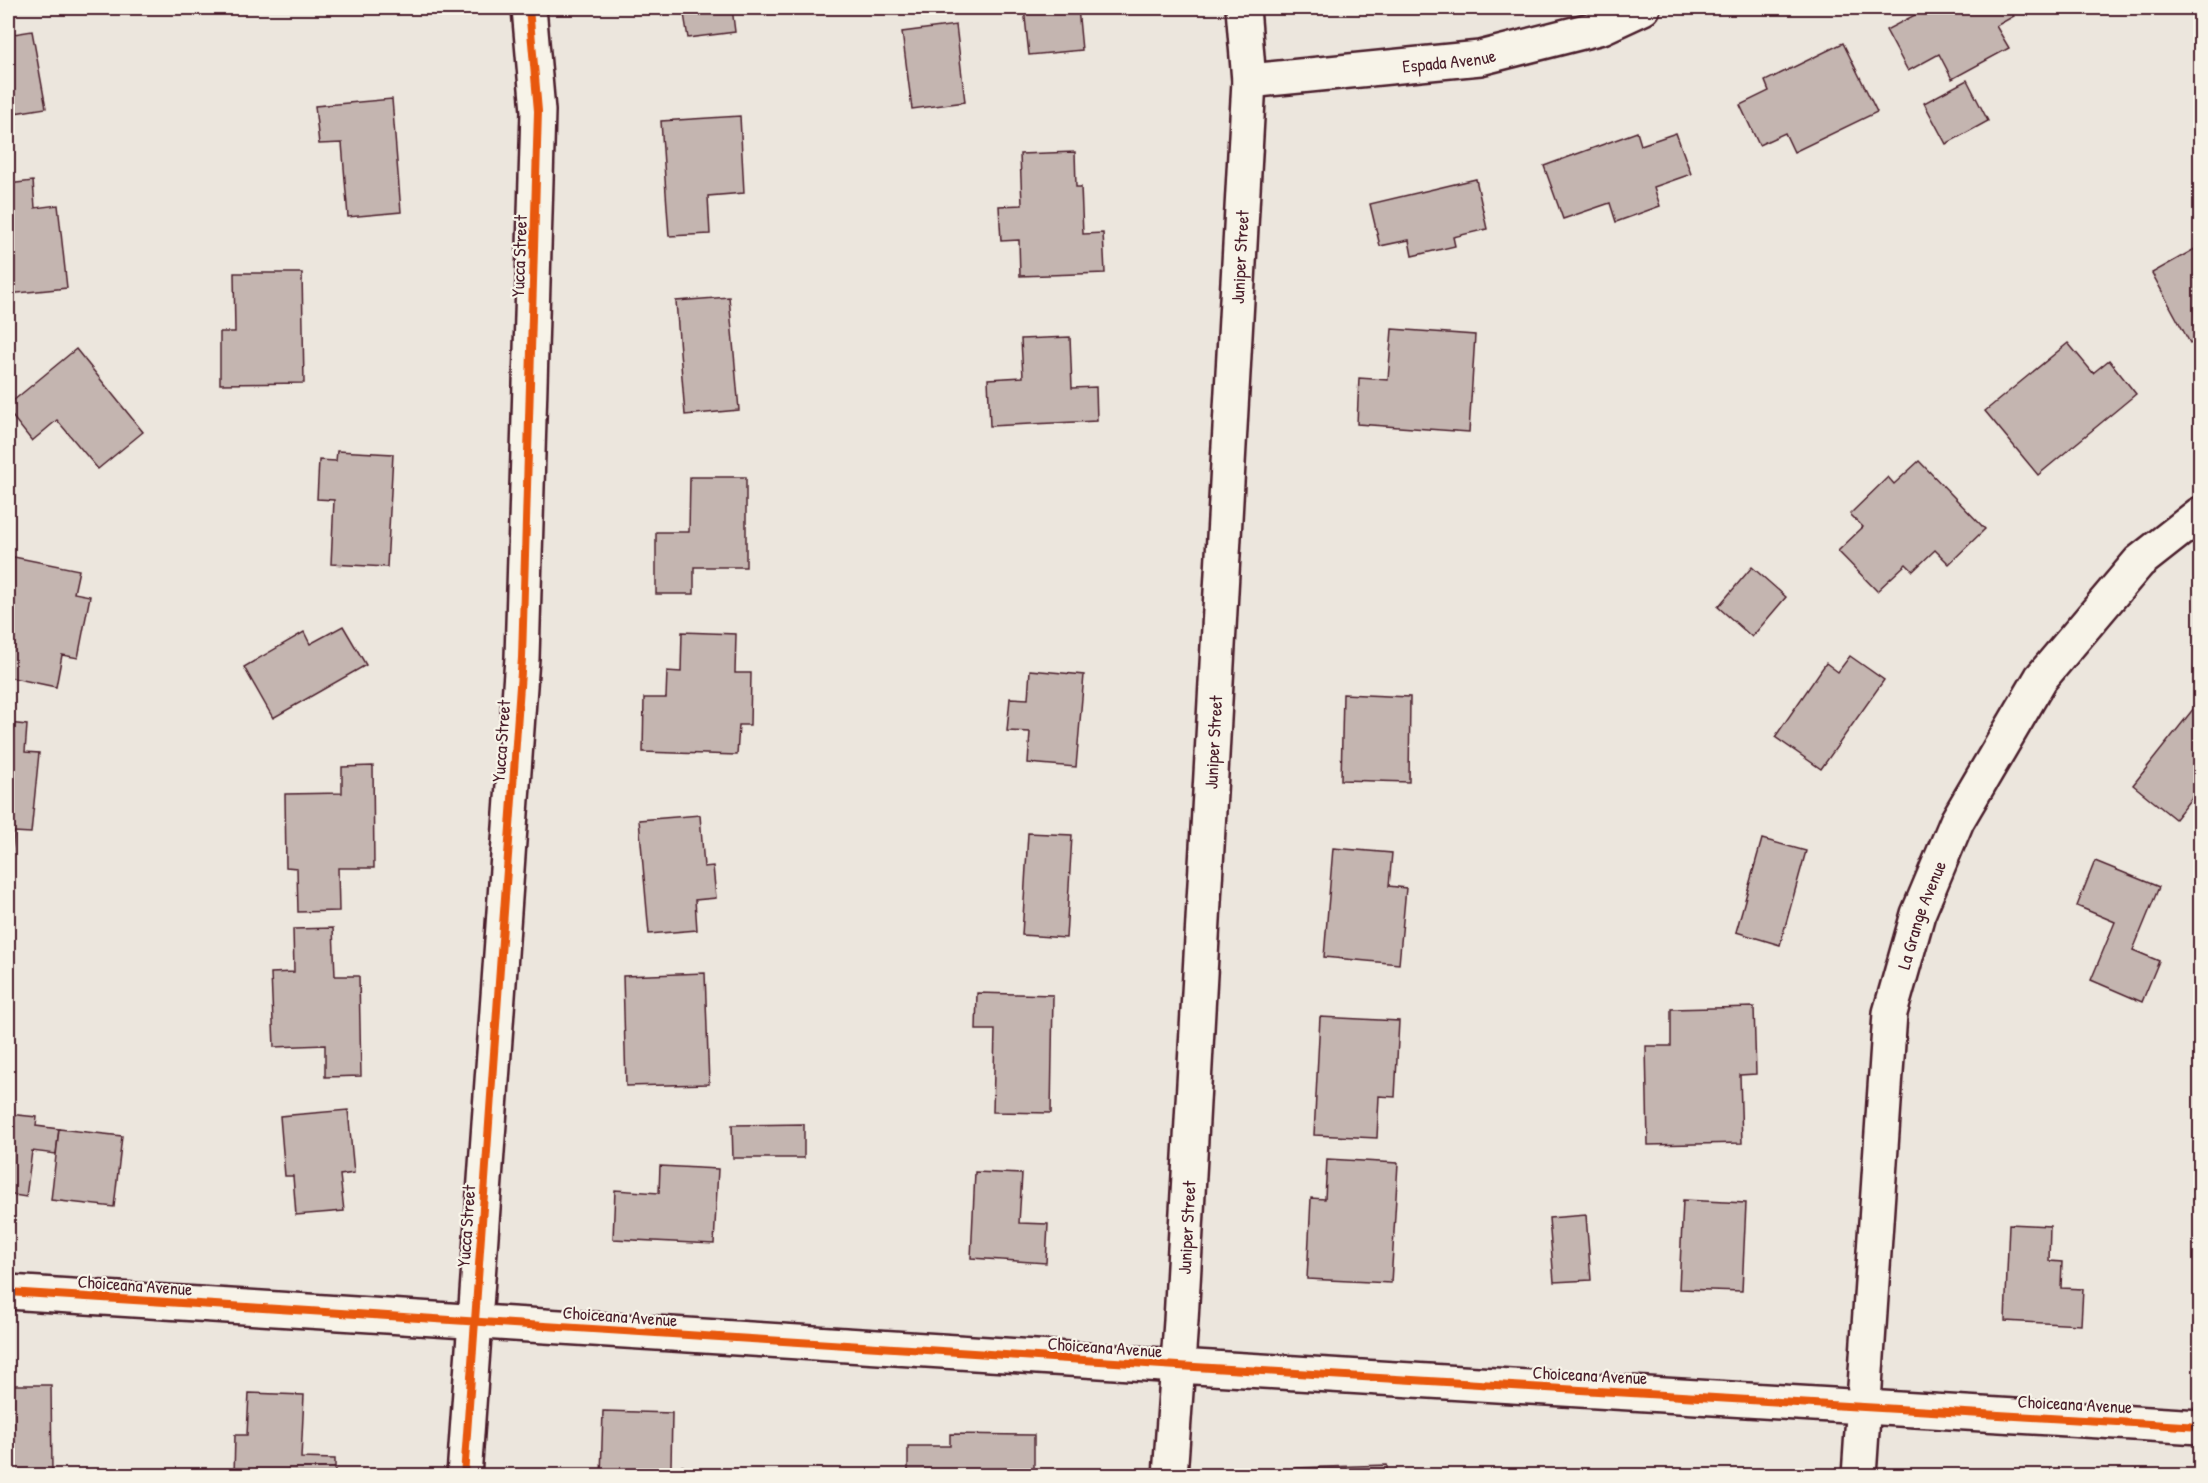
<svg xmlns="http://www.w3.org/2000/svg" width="2208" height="1483" viewBox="0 0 2208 1483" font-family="'Patrick Hand',sans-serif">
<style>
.building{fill:#c4b5b0;stroke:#4a1f2b;stroke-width:1.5}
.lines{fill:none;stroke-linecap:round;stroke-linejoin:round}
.minor-casing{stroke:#4a1f2b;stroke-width:38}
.tertiary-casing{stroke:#4a1f2b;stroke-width:38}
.minor{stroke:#f7f3e8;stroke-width:33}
.tertiary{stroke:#f7f3e8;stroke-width:33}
.cycleway-casing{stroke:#f7f3e8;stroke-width:11}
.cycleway{stroke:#e8590c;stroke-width:8}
.labels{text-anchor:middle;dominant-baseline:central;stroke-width:4.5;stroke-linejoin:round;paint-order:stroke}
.street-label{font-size:18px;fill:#4a1f2b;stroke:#f7f3e8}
</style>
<rect width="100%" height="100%" fill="#ece6dd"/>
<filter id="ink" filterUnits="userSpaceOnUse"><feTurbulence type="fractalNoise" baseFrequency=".0167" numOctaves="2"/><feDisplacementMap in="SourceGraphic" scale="12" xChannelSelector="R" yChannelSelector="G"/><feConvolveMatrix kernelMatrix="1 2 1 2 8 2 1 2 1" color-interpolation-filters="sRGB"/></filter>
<g filter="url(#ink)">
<!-- building -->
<g class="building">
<path d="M683 8H732L735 32 688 38Z"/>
<path d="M1024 8H1078L1082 50 1029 55Z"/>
<path d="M1915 8H2009L2014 16 1996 26 2009 48 1952 79 1939 54 1908 71 1886 30 1915 15 1912 9Z"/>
<path d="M956 25 965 102 912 109 902 32Z"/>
<path d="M32 31 46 108 8 114V35Z"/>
<path d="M1843 43 1877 112 1794 152 1785 133 1759 145 1740 105 1769 91 1765 81Z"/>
<path d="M1967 80 1988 121 1946 144 1924 103Z"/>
<path d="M392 99 401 212 348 217 342 143 319 144 315 106Z"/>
<path d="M740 116 744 193 708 196 710 234 669 236 661 121Z"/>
<path d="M1637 132 1641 145 1676 133 1691 174 1654 187 1660 206 1616 222 1610 203 1563 219 1544 166Z"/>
<path d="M1075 152 1076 187H1081L1083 234 1103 233 1105 273 1020 276 1019 240 1001 241 999 206 1022 205 1020 154Z"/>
<path d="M1476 179 1487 229 1453 237 1455 246 1412 256 1409 240 1380 246 1370 204Z"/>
<path d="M33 181 35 208 58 205 67 288 8 294V184Z"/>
<path d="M2200 246V337L2190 343 2152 273Z"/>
<path d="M234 273H302L304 383 220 384V332H235Z"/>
<path d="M729 297 739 410 685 415 676 301Z"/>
<path d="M1392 329 1475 335 1469 432 1357 424 1359 378 1388 380Z"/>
<path d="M1070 337 1072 388 1096 387 1097 421 990 426 988 379 1023 377 1021 339Z"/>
<path d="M2068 343 2093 373 2109 360 2136 394 2038 475 1985 411Z"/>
<path d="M76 349 143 432 98 469 57 420 32 441 8 411V405Z"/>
<path d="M337 451 393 454 387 567 331 564 334 500 317 499 319 460 336 461Z"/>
<path d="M1919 461 1985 529 1949 564 1935 550 1913 571 1906 564 1877 591 1838 551 1863 527 1850 514 1888 477 1894 484Z"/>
<path d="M690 477H746V567H694V594H656V532H689Z"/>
<path d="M9 556 79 570 74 593 90 596 78 658 62 655 56 687 8 677V566Z"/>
<path d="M1752 567 1786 597 1752 637 1718 607Z"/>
<path d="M343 626 366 665 273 718 244 667 304 632 310 644Z"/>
<path d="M682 632 736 634 735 673H751L750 725H739L737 755 643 752 644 698H666L667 671 681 672Z"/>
<path d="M1850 656 1884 680 1821 769 1775 737 1826 663 1838 672Z"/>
<path d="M1030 670 1084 675 1076 767 1028 763 1030 732 1007 731 1010 698 1028 699Z"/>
<path d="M1343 694 1410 697 1409 782 1341 780Z"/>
<path d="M2194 708 2200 713V787L2175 819 2133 785Z"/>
<path d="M8 723 27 725 25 752 39 753 31 833 14 832 10 872 8 871Z"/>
<path d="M373 766 374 868H338L339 911 298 912 297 868 286 867 285 794 342 793V767Z"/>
<path d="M700 815 704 867 713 866 716 898 695 900 697 930 649 934 639 820Z"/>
<path d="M1028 833 1072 835 1066 938 1022 935Z"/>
<path d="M1762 839 1806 851 1780 945 1736 932Z"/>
<path d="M1333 848 1392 853 1389 886 1406 888 1399 964 1324 957Z"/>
<path d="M2095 861 2159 887 2133 950 2159 961 2142 1002 2091 980 2115 922 2077 906Z"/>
<path d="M333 928 335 976H359L361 1076 325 1077V1045L274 1047 271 973 294 972 293 929Z"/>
<path d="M8 961 14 962 10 1017H8Z"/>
<path d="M705 973 709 1084 626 1086 623 976Z"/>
<path d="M977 993 1053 995 1051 1113 993 1112 995 1030H976Z"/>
<path d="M1754 1007 1756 1074 1740 1075 1742 1143 1648 1145 1646 1046H1671V1009Z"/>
<path d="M1320 1017 1399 1021 1395 1097 1379 1096 1377 1138 1314 1135Z"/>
<path d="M348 1110 354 1173 340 1175 344 1211 296 1215 293 1176H285L280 1116Z"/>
<path d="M8 1114 37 1117 36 1126 59 1129 56 1154 32 1151 26 1197 8 1194Z"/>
<path d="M804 1124V1158H733L732 1125Z"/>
<path d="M59 1129 122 1136 114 1207 51 1200Z"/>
<path d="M1327 1159 1398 1163 1391 1283 1307 1279 1311 1198 1325 1199Z"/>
<path d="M660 1166 718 1169 714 1244 613 1239 615 1190 659 1193Z"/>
<path d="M975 1172 1022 1174 1019 1223 1048 1224 1046 1263 971 1258Z"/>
<path d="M1683 1200 1746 1203 1742 1291 1679 1289Z"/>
<path d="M1586 1215 1591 1280 1554 1282 1549 1218Z"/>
<path d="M2009 1224 2050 1226 2049 1261 2062 1262 2061 1288 2083 1289 2081 1325 2005 1321Z"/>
<path d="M8 1385H51L52 1473H10L9 1453H8Z"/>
<path d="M249 1393 304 1395 301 1458 335 1459V1476H234L235 1435H247Z"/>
<path d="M603 1411 672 1413 671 1466H683V1476H601Z"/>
<path d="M950 1434 1034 1435V1476H908V1446H950Z"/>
<path d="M1387 1465V1476H1296L1295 1468Z"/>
</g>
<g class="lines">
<!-- minor casing -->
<g class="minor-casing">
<g id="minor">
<path id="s1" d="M1249 81 1480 58 1602 27 1643 8"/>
<path d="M464 1476 522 658 538 111 529 8"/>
<path id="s2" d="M1170 1476 1181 1321 1249 81 1243 8"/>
<path id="s3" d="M1859 1476 1890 1013 1918 914 1957 821 2041 678 2139 562 2200 514"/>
</g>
</g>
<!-- tertiary casing -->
<g class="tertiary-casing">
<path id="tertiary" d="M8 1292 1178 1366 2200 1427"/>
</g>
<!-- minor -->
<use href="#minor" class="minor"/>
<!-- tertiary -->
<use href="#tertiary" class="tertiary"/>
<!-- cycleway casing -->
<g class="cycleway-casing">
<g id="cycleway">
<path d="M8 1292 1178 1366 2200 1427"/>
<path d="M464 1476 522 658 538 111 529 8"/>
</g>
</g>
<!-- cycleway -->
<use href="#cycleway" class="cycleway"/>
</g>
</g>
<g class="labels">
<!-- street labels -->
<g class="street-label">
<text stroke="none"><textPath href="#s1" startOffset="201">Espada Avenue</textPath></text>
<text transform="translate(519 256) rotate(-88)">Yucca Street</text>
<text stroke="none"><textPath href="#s2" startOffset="1221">Juniper Street</textPath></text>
<text transform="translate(501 741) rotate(-86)">Yucca Street</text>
<text stroke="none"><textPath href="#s2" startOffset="735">Juniper Street</textPath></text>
<text stroke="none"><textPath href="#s3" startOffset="567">La Grange Avenue</textPath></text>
<text transform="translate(466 1226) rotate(-86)">Yucca Street</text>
<text stroke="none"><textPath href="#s2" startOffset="249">Juniper Street</textPath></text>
<text transform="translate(135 1285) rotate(4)">Choiceana Avenue</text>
<text transform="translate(620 1316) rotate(4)">Choiceana Avenue</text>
<text transform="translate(1105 1347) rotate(4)">Choiceana Avenue</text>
<text transform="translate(1590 1375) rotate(3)">Choiceana Avenue</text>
<text transform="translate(2075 1404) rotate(3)">Choiceana Avenue</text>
</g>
</g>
<!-- margin -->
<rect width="2208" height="1483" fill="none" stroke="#f7f3e8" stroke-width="30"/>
<rect x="15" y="15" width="2178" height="1453" fill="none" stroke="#4a1f2b" stroke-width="2" filter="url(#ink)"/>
</svg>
